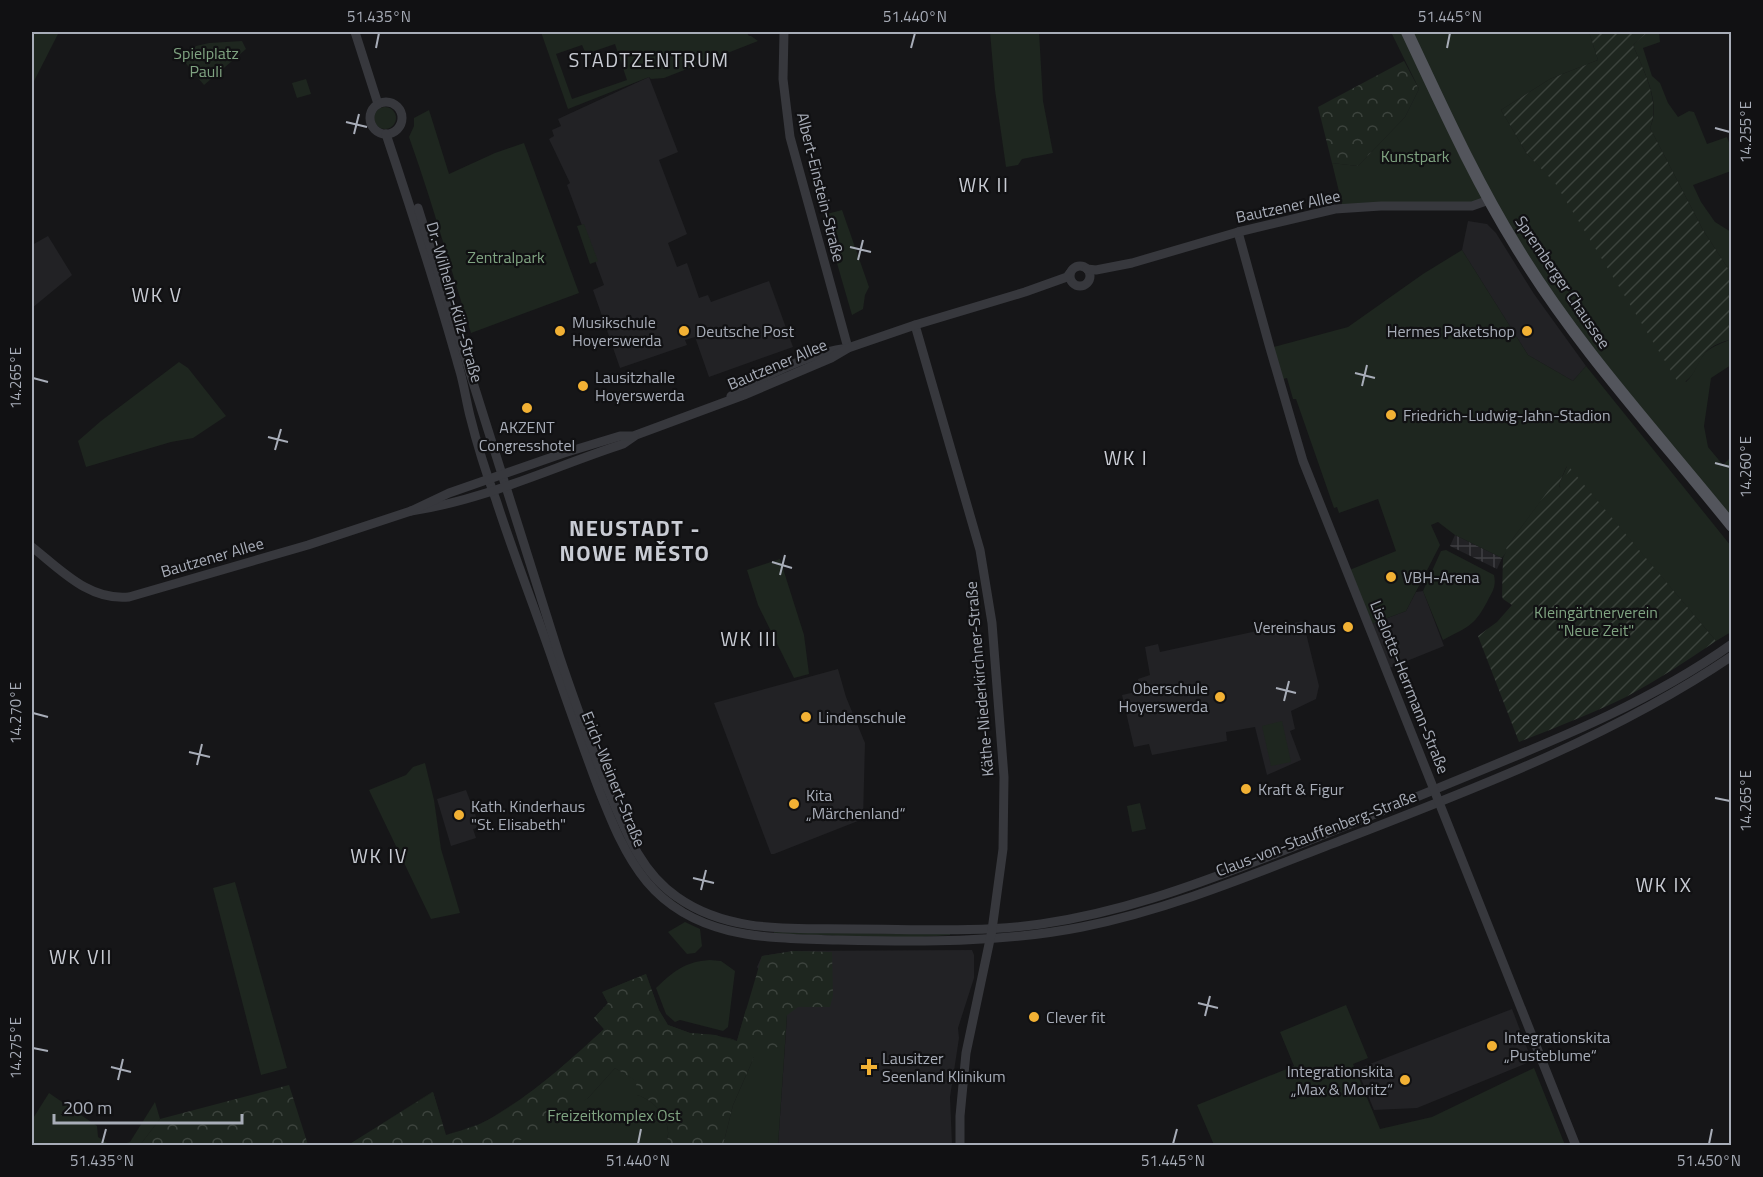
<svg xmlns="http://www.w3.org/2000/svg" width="1763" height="1177" viewBox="0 0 1763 1177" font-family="'Titillium Web',sans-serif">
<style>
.built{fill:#222225}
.industrial{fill:url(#industrial-grid)}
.green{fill:#1e261f;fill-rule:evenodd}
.forest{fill:url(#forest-crowns)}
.garden{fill:url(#garden-furrows)}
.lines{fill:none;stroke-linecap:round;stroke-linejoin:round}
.tertiary{stroke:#37383d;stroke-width:9}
.primary{stroke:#53555c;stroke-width:12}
.ticks{fill:none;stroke:#a8adb8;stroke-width:2}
.poi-dot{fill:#f2b134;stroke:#111113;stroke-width:2}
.labels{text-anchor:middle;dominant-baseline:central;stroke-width:4.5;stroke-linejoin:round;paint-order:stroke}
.park-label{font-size:16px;fill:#7fa381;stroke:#111113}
.street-label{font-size:16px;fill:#a8adb8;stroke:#111113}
.poi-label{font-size:16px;fill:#a8adb8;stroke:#111113;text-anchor:start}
.quarter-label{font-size:20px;letter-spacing:1.5px;fill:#c9ccd4;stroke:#111113}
.district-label{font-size:22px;font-weight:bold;letter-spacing:1.5px;fill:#c9ccd4;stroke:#111113}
.neatline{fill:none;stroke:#a8adb8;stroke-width:2}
.ticks-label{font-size:15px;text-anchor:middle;fill:#a8adb8}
</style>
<defs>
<pattern id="industrial-grid" width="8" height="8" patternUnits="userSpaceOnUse" patternTransform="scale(1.5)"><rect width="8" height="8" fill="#222225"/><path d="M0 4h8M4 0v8" fill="none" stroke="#3f3f43"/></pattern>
<pattern id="forest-crowns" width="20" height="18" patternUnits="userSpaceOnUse" patternTransform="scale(1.5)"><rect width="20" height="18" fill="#1e261f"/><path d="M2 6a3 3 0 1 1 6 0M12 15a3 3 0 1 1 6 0" fill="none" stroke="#3c433d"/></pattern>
<pattern id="garden-furrows" width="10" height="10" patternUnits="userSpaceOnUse" patternTransform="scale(1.5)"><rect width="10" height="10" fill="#1e261f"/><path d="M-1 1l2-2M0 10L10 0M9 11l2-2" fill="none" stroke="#3c433d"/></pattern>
</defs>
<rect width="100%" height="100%" fill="#161618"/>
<!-- built -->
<g class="built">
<path d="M649 77 678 152 659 160 687 234 668 243 677 267 687 263 699 298 708 295 711 302 769 281 793 347 709 377 695 337 685 340 687 345 620 368 593 290 604 285 567 185 570 183 549 139 554 136 552 130 561 126 558 119Z"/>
<path d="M1468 221 1487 224 1496 233 1534 294 1586 366 1573 381 1528 355 1462 250Z"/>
<path d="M48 236 72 275 32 308V245Z"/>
<path d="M1423 591 1444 646 1387 669 1369 625 1406 611 1416 592Z"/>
<path d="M1303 621 1319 686 1316 699 1291 711 1295 729 1290 731 1301 760 1267 775 1255 727 1226 732 1227 741 1152 755 1149 744 1134 747 1122 695 1140 691 1138 679 1150 675 1145 647 1158 644 1160 652Z"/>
<path d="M838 669 846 697 865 743 863 819 774 854H771L714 703Z"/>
<path d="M466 790 478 822 476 823 477 828 473 829 476 838 451 846 437 799Z"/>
<path d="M972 950 974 955V978L958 1028 959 1038 950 1097 952 1145H778L787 1016 757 967 762 956 793 951Z"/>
<path d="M1512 1009 1532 1061 1417 1108 1374 1110 1357 1069Z"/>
</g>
<!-- industrial -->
<path class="industrial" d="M1455 535 1502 558 1497 569 1450 546Z"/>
<!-- green -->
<g class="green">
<path d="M32 32H59L32 85Z"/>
<path d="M541 32H746L749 36H751L758 41 664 78 651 79 649 77 568 109ZM615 44 627 80 572 99 556 54 582 45 586 54Z"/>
<path d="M990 32H1039L1043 101 1053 153 1022 159 1018 165 1006 167 995 90Z"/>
<path d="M1391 32H1407L1488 200 1472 205 1343 208 1332 163 1358 166 1405 117 1419 89Z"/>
<path d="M1408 32H1589L1598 60 1550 79 1501 110 1527 154 1555 182 1686 382C1695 374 1697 362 1705 353 1712 346 1723 343 1731 339V365L1711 378 1704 426 1708 447 1723 465 1731 457V525L1640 414 1517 247Z"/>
<path d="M1648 32H1659L1660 42 1643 48 1652 76 1660 83 1668 103 1678 117 1689 111 1694 112 1707 144 1727 137 1731 148V171L1693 185 1701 202 1715 222 1731 232V268L1729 270 1703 230 1650 128C1662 102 1643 70 1633 45Z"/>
<path d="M242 41 246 49 204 85 183 60 196 46 209 43Z"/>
<path d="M306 79 311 94 297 98 292 83Z"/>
<circle cx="385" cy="118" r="11"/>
<path d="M429 110 449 174 495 153 524 143 579 293 471 333C450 267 432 201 409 137L414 126V118Z"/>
<path d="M842 210 869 287 865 295 863 309 852 315 823 215Z"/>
<path d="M584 224 598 261 590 264 577 226Z"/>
<path d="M1462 250 1528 355 1573 381 1586 366 1731 546V632L1716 641 1570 469 1561 489 1559 484 1567 466 1506 548 1508 550 1502 558 1455 535 1438 522 1431 525 1440 545 1406 611 1369 625 1347 571 1396 551 1378 499 1339 513 1337 507 1334 508 1296 399H1293L1287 378 1279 380 1270 348 1348 327 1423 274Z"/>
<path d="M179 362 188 368 226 416 193 438 171 442 86 467 78 441 101 421Z"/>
<path d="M1446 550 1494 575C1496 584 1494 590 1489 598 1475 626 1469 626 1443 640L1423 591 1441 551Z"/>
<path d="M780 559 804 635 809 674 794 678 758 605 747 570Z"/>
<path d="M1282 721 1291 762 1271 766 1262 726Z"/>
<path d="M425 763 434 800 441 849 460 913 431 919 369 790 406 775 413 767Z"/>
<path d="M1140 803 1146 829 1132 832 1127 806Z"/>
<path d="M235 882 287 1068 261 1075 213 888Z"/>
<path d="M685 922 700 929 702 946 695 953 687 954 668 932Z"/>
<path d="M774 932 950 934V935L910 938 774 934Z"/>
<path d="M710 960 721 961 735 971 728 1027 723 1031 680 1020 675 1022 666 1014 656 988C674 971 684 962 710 960Z"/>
<path d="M646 974 659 1010 668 1025 690 1033 715 1035 737 1041 746 1009 787 1015 778 1145H723L733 1105 754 1057C749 1053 743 1045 737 1041 717 1031 687 1041 669 1026 656 1014 652 990 646 975L602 992 609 1003 605 1028 566 1064 527 1095 485 1122 446 1135 432 1092 348 1145 433 1092 446 1135C459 1130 474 1127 486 1121 530 1097 568 1062 604 1029L594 1018 608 1003 602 992Z"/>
<path d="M1346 1005 1368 1058 1353 1064 1380 1129 1432 1117 1534 1068 1565 1145H1214L1197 1105 1294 1066 1280 1032Z"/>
<path d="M615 1068 637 1081V1095C655 1100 673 1121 667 1141L674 1145 509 1146 588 1098Z"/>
<path d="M49 1093 97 1126 98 1137 110 1145H32V1120Z"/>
<path d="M155 1102 160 1119 140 1145 115 1146 130 1142Z"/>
</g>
<!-- forest -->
<g class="forest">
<path d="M1404 61 1419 89 1405 117 1358 166 1332 163 1318 107Z"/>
<path d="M793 951 832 952 833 995 830 1007H798L786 1016 784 1044 754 1057 733 1105 723 1145H674L667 1141C673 1121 655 1100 637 1095L636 1081 615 1068 588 1098 550 1127 509 1145H348L433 1092 446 1135C459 1131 474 1127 486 1121 530 1097 568 1062 604 1029L594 1018 608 1003 602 992 646 974 659 1011 668 1025 690 1033 715 1035 737 1041 762 956Z"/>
<path d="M289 1085 308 1145H140L160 1119Z"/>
</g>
<!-- garden -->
<g class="garden">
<path d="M1589 32H1648L1633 45C1643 70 1661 101 1650 128L1703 230 1729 270 1731 268V339C1723 342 1712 345 1706 352 1696 363 1695 380 1679 384L1555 183 1527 154 1501 110 1550 79 1598 60Z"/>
<path d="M1567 465 1559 484 1560 488 1570 468 1716 641C1687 661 1657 680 1626 697 1591 714 1555 728 1519 742L1478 636 1497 622 1512 605 1503 599 1502 596 1503 558 1507 550 1506 548Z"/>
</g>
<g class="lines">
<!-- tertiary -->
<g class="tertiary">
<path d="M355 32 378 104"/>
<path d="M784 32 783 79 790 137 848 348"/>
<circle cx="386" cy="118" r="16"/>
<path d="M386 134C412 212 437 289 459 368 464 384 466 400 470 416 477 444 486 473 496 500 514 556 536 611 555 667 569 707 583 747 598 787 611 820 624 854 647 882 696 940 769 938 838 940 919 942 1001 943 1082 927 1172 909 1256 873 1342 840 1476 788 1612 737 1732 656"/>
<path d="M418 208 559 655C574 700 590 743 607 787 624 827 639 871 677 897 729 934 793 928 853 929 916 929 978 933 1041 924 1118 913 1190 887 1262 859 1319 837 1375 814 1431 791 1534 748 1639 710 1732 644"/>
<path d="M1238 232 1270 348 1303 461 1576 1146"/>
<circle cx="1080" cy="276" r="10"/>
<path d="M1087 269 1096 270 1132 263 1238 232 1335 209 1381 206H1472L1489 200"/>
<path d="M915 325 980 550 992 623 1004 777 1003 849 992 930 966 1053 960 1116V1146"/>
<path d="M731 396C760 378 809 354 842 349"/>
<path d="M411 511C485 500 553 467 623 444L636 435 744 395 831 358 848 348 915 325 1025 292 1067 277 1070 273"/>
<path d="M32 547C61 570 89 601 129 597L308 545 411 511 449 493 564 453 620 436H634"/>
</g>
<!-- primary -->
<path class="primary" d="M1407 32C1441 104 1474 178 1516 246 1577 347 1658 434 1732 526"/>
</g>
<!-- ticks -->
<path class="ticks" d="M376 48 379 33M911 48 915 33M1447 48 1450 33M346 122 367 127M1715 128 1730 132M354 134 359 114M850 247 871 252M858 260 863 240M1355 373 1375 378M33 378 48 382M1362 386 1367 365M268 437 288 442M275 450 281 429M1715 463 1730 467M772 562 792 568M780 575 785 555M1276 688 1296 693M1284 701 1289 681M33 713 48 717M189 752 210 757M197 765 202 744M1715 798 1730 801M693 878 714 883M701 890 706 870M1198 1003 1218 1008M1205 1016 1210 996M33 1048 48 1051M111 1067 131 1072M118 1080 123 1059M102 1144 106 1129M638 1144 641 1129M1173 1144 1177 1129M1709 1144 1712 1129"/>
<!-- markers -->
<g class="poi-dot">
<circle cx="560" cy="331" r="6"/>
<circle cx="684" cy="331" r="6"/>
<circle cx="1527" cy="331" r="6"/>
<circle cx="583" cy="386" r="6"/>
<circle cx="527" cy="408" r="6"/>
<circle cx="1391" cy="415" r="6"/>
<circle cx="1391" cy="577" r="6"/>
<circle cx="1348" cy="627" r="6"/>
<circle cx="1220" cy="697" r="6"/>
<circle cx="806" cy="717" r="6"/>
<circle cx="1246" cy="789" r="6"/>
<circle cx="794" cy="804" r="6"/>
<circle cx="459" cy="815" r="6"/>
<circle cx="1034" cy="1017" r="6"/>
<circle cx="1492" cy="1046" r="6"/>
<path d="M866 1058h6v6h6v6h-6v6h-6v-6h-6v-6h6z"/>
<circle cx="1405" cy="1080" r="6"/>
</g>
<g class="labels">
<!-- park labels -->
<g class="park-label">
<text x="206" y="53">Spielplatz<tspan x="206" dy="18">Pauli</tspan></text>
<text x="1415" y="156">Kunstpark</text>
<text x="506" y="257">Zentralpark</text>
<text x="1596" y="612">Kleingärtnerverein<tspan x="1596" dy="18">"Neue Zeit"</tspan></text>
<text x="614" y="1115">Freizeitkomplex Ost</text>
</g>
<!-- street labels -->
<g class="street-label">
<text transform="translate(821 187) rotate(76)">Albert-Einstein-Straße</text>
<text transform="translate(1288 206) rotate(-12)">Bautzener Allee</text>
<text transform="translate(1563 282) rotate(56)">Spremberger Chaussee</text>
<text transform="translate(455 302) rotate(74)">Dr.-Wilhelm-Külz-Straße</text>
<text transform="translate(777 364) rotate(-23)">Bautzener Allee</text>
<text transform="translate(212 557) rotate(-16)">Bautzener Allee</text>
<text transform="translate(979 679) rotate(-95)">Käthe-Niederkirchner-Straße</text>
<text transform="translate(1410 687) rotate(68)">Liselotte-Herrmann-Straße</text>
<text transform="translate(614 779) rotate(68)">Erich-Weinert-Straße</text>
<text transform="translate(1316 833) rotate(-21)">Claus-von-Stauffenberg-Straße</text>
</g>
<!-- poi labels -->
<g class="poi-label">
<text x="572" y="322">Musikschule<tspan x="572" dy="18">Hoyerswerda</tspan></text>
<text x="696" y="331">Deutsche Post</text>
<text x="1515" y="331" text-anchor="end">Hermes Paketshop</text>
<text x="595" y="377">Lausitzhalle<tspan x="595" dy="18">Hoyerswerda</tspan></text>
<text x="1403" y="415">Friedrich-Ludwig-Jahn-Stadion</text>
<text x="527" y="427" text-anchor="middle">AKZENT<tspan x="527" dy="18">Congresshotel</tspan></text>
<text x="1403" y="577">VBH-Arena</text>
<text x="1336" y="627" text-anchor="end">Vereinshaus</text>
<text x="1208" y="688" text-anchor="end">Oberschule<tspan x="1208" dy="18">Hoyerswerda</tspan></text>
<text x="818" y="717">Lindenschule</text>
<text x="1258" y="789">Kraft &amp; Figur</text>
<text x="806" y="795">Kita<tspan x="806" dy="18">„Märchenland“</tspan></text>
<text x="471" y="806">Kath. Kinderhaus<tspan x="471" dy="18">"St. Elisabeth"</tspan></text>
<text x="1046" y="1017">Clever fit</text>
<text x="1504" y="1037">Integrationskita<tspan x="1504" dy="18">„Pusteblume“</tspan></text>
<text x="882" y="1058">Lausitzer<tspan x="882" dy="18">Seenland Klinikum</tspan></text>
<text x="1393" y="1071" text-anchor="end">Integrationskita<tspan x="1393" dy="18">„Max &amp; Moritz“</tspan></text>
</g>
<!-- quarter labels -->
<g class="quarter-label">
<text x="649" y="59">STADTZENTRUM</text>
<text x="984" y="184">WK II</text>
<text x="157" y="294">WK V</text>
<text x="1126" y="457">WK I</text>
<text x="749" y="638">WK III</text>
<text x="379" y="855">WK IV</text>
<text x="1664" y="884">WK IX</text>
<text x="81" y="956">WK VII</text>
</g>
<!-- district labels -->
<g class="district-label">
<text x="635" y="528">NEUSTADT -<tspan x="635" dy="25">NOWE MĚSTO</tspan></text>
</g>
</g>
<!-- border -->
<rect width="1763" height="1177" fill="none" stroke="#111113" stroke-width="66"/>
<!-- scale -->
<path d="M54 1114v9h188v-9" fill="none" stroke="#a8adb8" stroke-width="3"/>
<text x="63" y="1114" font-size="18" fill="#a8adb8" stroke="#111113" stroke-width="4.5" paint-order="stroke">200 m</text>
<rect x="33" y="33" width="1697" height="1111" class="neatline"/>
<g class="ticks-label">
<text x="379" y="22">51.435°N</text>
<text x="915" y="22">51.440°N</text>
<text x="1450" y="22">51.445°N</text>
<text transform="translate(1746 132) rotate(-90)" y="5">14.255°E</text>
<text transform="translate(16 378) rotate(-90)" y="5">14.265°E</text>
<text transform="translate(1746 467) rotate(-90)" y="5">14.260°E</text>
<text transform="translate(16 713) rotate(-90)" y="5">14.270°E</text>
<text transform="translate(1746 801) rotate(-90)" y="5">14.265°E</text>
<text transform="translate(16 1048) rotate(-90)" y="5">14.275°E</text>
<text x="102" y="1166">51.435°N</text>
<text x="638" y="1166">51.440°N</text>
<text x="1173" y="1166">51.445°N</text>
<text x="1709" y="1166">51.450°N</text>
</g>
</svg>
